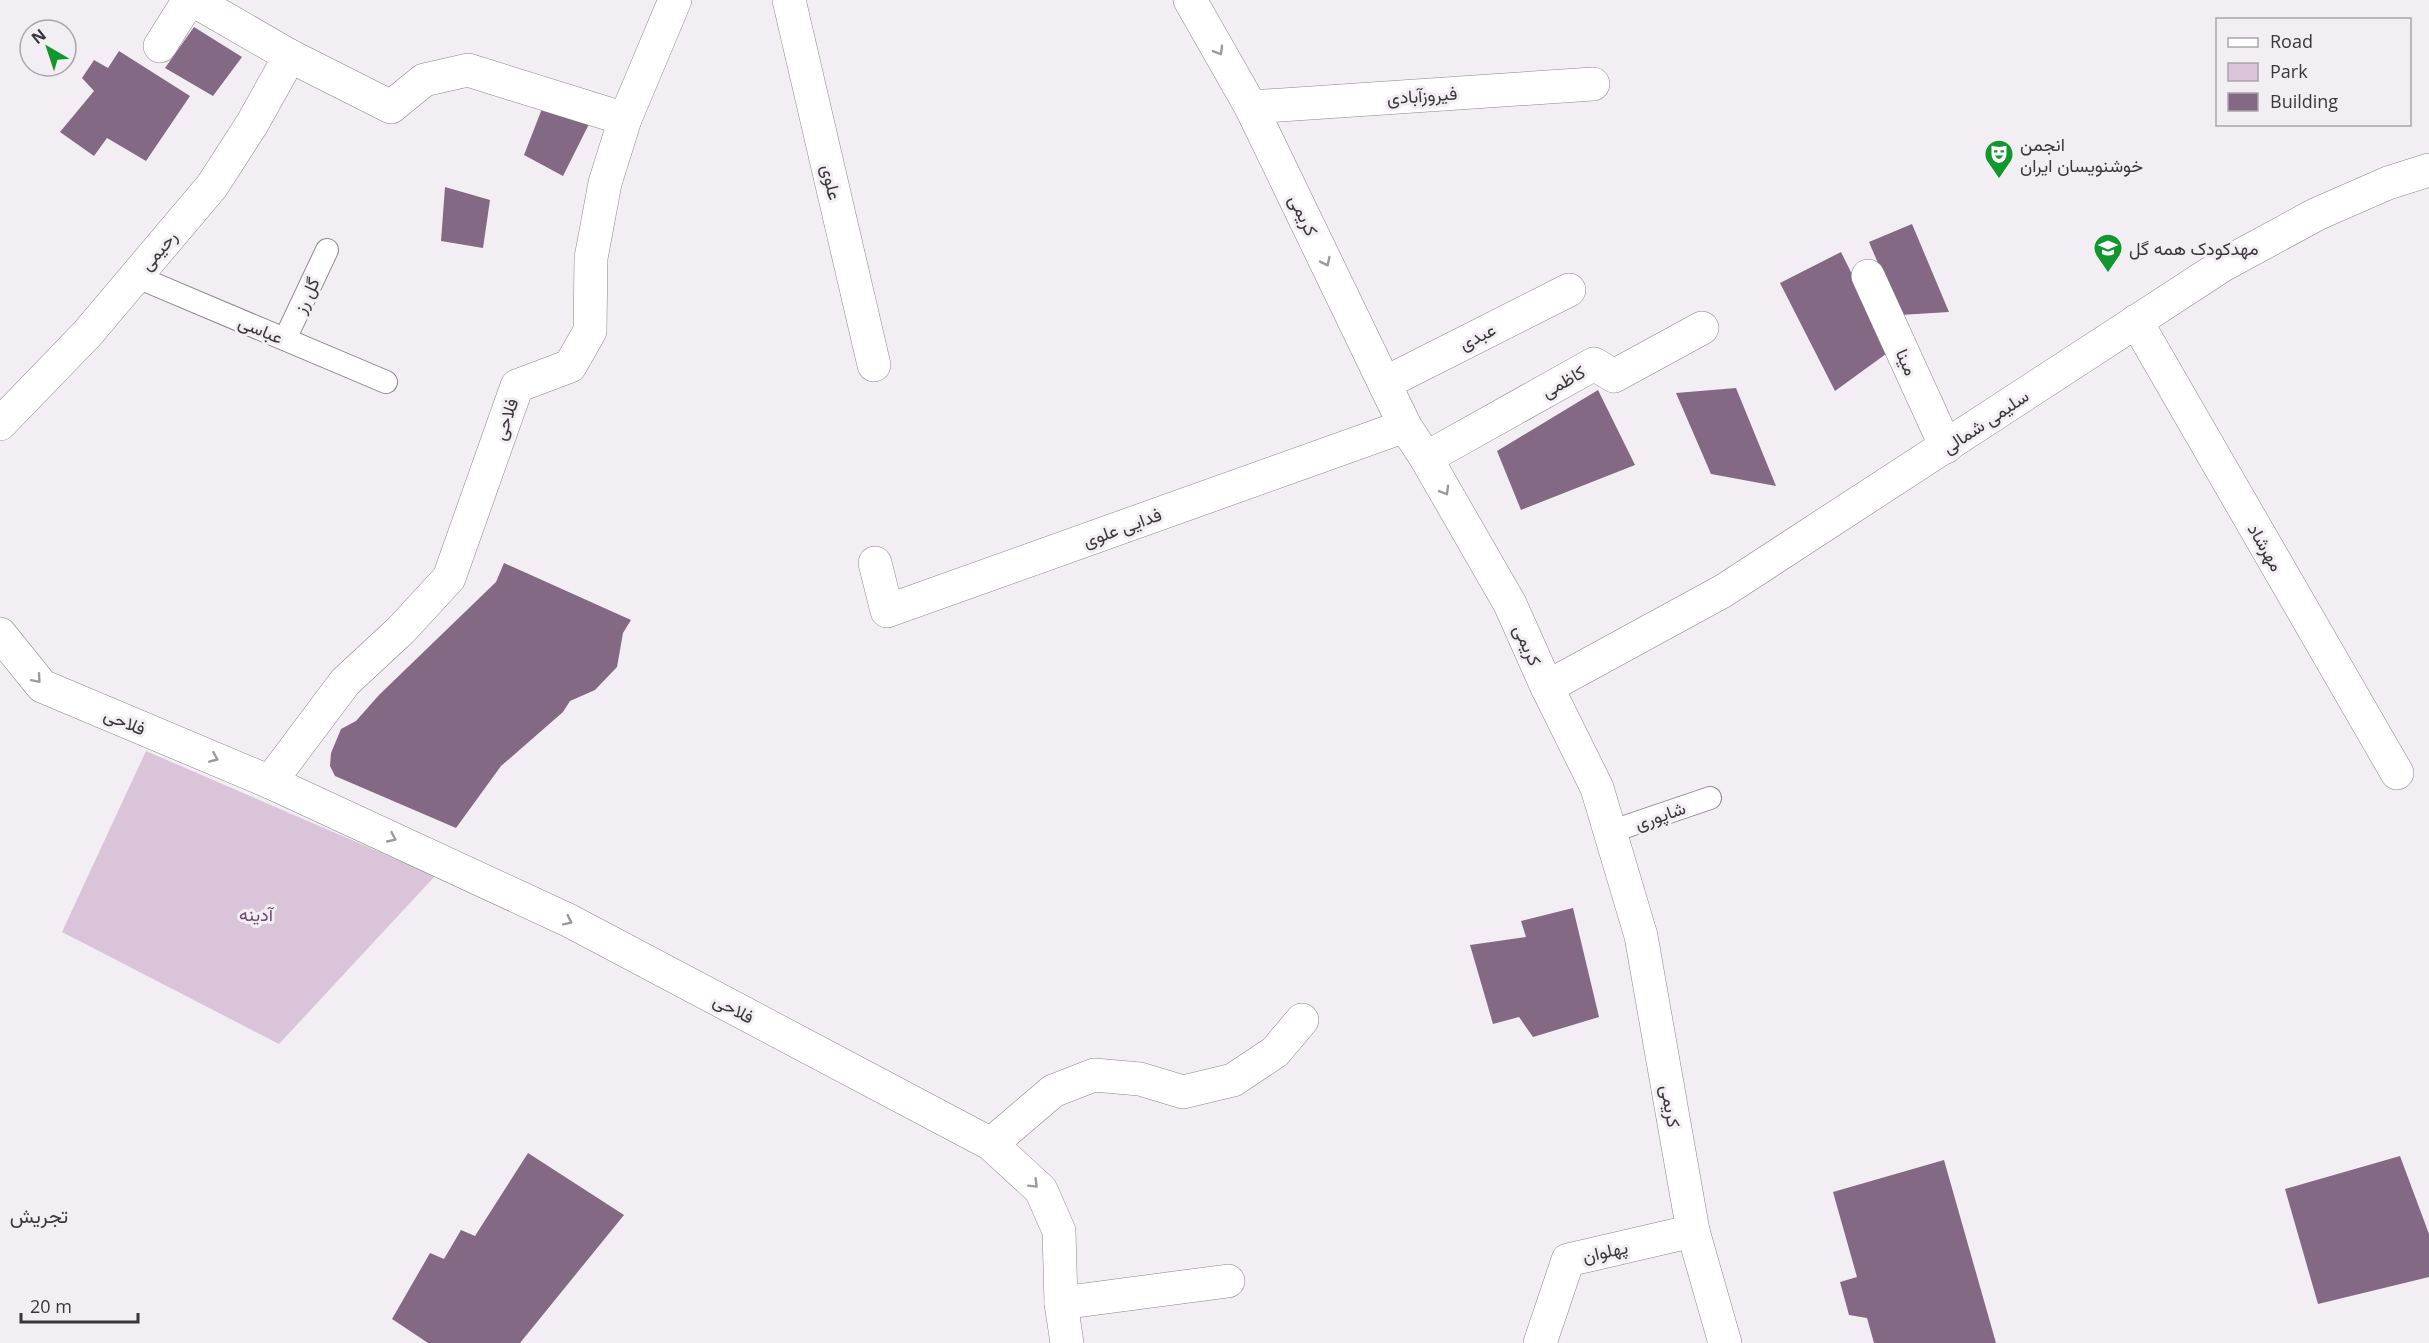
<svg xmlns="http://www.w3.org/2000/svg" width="2429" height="1343" viewBox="0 0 2429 1343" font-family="'Open Sans',Vazirmatn,sans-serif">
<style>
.green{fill:#d9c4da}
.building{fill:#836984}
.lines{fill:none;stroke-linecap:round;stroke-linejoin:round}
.service-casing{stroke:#8a868a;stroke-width:24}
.minor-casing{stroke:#8a868a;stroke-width:34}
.secondary-casing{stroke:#8a868a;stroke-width:34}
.service{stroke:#fff;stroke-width:22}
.minor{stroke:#fff;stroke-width:33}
.secondary{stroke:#fff;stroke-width:33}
.oneway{stroke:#9c9b9c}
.labels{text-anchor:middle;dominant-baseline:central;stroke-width:6;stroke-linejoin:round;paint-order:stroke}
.street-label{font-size:18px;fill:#393739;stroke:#f3eef3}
.poi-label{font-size:18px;fill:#393739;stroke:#f3eef3;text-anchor:start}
.park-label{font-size:18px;fill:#6d456f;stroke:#f3eef3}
.neighbourhood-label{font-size:20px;fill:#39363a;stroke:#f3eef3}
</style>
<rect width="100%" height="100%" fill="#f3eef3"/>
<!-- green -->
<path class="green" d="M146 751 435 876 279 1044 62 932Z"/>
<!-- building -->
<g class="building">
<path d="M194 27 242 57 213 96 165 68Z"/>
<path d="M119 51 190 96 146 161 107 138 94 156 60 132 94 91 82 78 94 60 108 68Z"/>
<path d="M545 101 590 122 563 176 524 155Z"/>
<path d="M445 187 490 200 483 248 441 241Z"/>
<path d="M1912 224 1949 312 1900 315 1869 242Z"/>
<path d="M1841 252 1890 351 1835 391 1780 283Z"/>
<path d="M1736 388 1776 486 1711 474 1676 393Z"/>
<path d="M1598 390 1635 465 1521 510 1497 451Z"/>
<path d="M504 563 631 620 623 633 617 667 595 690 570 701 563 712 501 766 456 828 335 776 330 766 331 753 341 729 356 721 379 695 496 582Z"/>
<path d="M1573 908 1599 1017 1533 1037 1519 1017 1493 1024 1470 945 1526 937 1521 921Z"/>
<path d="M528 1153 624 1215 520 1343H428L392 1319 430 1253 444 1259 461 1230 475 1236Z"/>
<path d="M2400 1156 2429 1234V1277L2318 1304 2285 1189Z"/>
<path d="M1944 1160 1996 1343H1874L1867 1318 1849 1315 1840 1282 1857 1277 1833 1192Z"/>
</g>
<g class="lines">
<!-- service casing -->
<g class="service-casing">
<g id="service">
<path d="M135 276 386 382"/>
<path d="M285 339 327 250"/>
<path d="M1610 832 1710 798"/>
</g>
</g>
<!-- minor casing -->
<g class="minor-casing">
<g id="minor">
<path d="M193 0 290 56 391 107 424 80 468 70 625 119"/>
<path d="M789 0 874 365"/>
<path d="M160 46 189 0"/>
<path d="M1251 107 1593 84"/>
<path d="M1868 276 1946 447"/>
<path d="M2136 321 2397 773"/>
<path d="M1385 383 1569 290"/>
<path d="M0 424 87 334 212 186 252 124 290 56"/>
<path d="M1426 458 1594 364 1614 376 1702 328"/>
<path d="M875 563 887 611 1405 426"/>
<path d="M0 634 42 686 270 782 568 920 991 1144 1041 1190 1059 1231 1061 1303 1067 1343"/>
<path d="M1547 687 1723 591 2223 265 2317 214 2388 183 2429 170"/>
<path d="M270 782 345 682 401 630 449 578 517 386 570 366 590 331 591 258 605 183 625 119 675 0"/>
<path d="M991 1144 1053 1091 1094 1075 1140 1079 1183 1092 1233 1080 1275 1052 1302 1020"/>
<path d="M1061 1303 1228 1281"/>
<path d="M1540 1343 1568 1260 1693 1231"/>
</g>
</g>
<!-- secondary casing -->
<g class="secondary-casing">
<path id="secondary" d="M1190 0 1251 107 1405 426 1426 458 1510 604 1547 687 1597 788 1641 936 1693 1231 1725 1343"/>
</g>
<!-- service -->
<use href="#service" class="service"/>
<!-- minor -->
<use href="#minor" class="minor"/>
<!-- secondary -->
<use href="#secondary" class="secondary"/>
</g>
<!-- one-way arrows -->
<defs><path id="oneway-chevron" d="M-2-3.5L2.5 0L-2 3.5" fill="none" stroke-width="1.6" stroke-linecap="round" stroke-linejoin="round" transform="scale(1.5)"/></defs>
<g class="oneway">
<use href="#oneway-chevron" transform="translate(1219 51) rotate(60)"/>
<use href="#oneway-chevron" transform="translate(1326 262) rotate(64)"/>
<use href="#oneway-chevron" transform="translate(1445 491) rotate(60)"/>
<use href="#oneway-chevron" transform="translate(37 679) rotate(49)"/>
<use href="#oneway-chevron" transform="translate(214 758) rotate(23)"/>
<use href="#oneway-chevron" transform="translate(392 838) rotate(25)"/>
<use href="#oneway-chevron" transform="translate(568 921) rotate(26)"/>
<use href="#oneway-chevron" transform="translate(1034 1184) rotate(45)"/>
</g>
<!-- icons -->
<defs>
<g id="theatre-pin" transform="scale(1.5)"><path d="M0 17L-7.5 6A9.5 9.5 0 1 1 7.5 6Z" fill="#10972d" stroke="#f3eef3"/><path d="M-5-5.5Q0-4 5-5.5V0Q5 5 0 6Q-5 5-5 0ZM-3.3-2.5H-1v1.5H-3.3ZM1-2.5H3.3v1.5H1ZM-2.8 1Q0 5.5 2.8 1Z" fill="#fff"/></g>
<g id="school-pin" transform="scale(1.5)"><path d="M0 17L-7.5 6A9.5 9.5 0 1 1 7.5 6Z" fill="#10972d" stroke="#f3eef3"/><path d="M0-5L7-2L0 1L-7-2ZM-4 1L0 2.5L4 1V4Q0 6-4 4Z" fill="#fff"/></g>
</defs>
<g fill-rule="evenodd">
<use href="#theatre-pin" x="1999" y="154"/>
<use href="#school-pin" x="2108" y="248"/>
</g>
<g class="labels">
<!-- street labels -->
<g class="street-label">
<text transform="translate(1422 95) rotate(-4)">فیروزآبادی</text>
<text transform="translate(832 182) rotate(77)">علوی</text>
<text transform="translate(1304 215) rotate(64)">کریمی</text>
<text transform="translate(158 250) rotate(-49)">رحیمی</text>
<text transform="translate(306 295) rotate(-65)">گل رز</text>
<text transform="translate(261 329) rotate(23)">عباسی</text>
<text transform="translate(1477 336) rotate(-27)">عبدی</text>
<text transform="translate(1907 362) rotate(66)">مینا</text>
<text transform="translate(1563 381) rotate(-29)">کاظمی</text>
<text transform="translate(505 419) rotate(-71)">فلاحی</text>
<text transform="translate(1985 421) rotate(-34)">سلیمی شمالی</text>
<text transform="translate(1122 527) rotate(-20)">فدایی علوی</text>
<text transform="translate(2266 547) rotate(60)">مهرشاد</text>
<text transform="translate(1528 645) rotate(66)">کریمی</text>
<text transform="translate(125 721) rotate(23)">فلاحی</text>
<text transform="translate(1660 815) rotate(-19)">شاپوری</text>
<text transform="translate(734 1008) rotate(28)">فلاحی</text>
<text transform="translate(1671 1106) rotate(80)">کریمی</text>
<text transform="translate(1605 1251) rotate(-13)">پهلوان</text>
</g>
<!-- poi labels -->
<g class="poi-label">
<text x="2020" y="144">انجمن<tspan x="2020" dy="21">خوشنویسان ایران</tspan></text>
<text x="2129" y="248">مهدکودک همه گل</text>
</g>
<!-- park labels -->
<g class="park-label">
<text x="256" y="914">آدینه</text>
</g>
<!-- neighbourhood labels -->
<g class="neighbourhood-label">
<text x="39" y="1215">تجریش</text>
</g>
</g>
<!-- legend -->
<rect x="2216" y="18" width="195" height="108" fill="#f3eef3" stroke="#a9a5a9" stroke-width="1.5"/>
<rect x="2228" y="38" width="30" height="9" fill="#ffffff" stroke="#a9a5a9" stroke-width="1.5"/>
<text x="2270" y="48" font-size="18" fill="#393739">Road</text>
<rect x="2228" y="63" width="30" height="18" fill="#d9c4da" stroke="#a9a5a9" stroke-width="1.5"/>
<text x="2270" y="78" font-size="18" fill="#393739">Park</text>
<rect x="2228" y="93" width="30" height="18" fill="#836984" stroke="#a9a5a9" stroke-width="1.5"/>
<text x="2270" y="108" font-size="18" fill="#393739">Building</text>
<!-- north arrow -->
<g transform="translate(48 48) rotate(321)"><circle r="28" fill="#f3eef3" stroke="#a9a5a9" stroke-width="1.5"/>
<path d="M0-4.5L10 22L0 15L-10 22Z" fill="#10972d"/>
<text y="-9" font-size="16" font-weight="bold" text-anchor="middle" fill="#393739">N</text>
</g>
<!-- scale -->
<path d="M21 1313v9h117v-9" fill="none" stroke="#393739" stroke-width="3"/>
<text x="30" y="1313" font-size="18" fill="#393739" stroke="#f3eef3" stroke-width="4.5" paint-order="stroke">20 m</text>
</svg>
